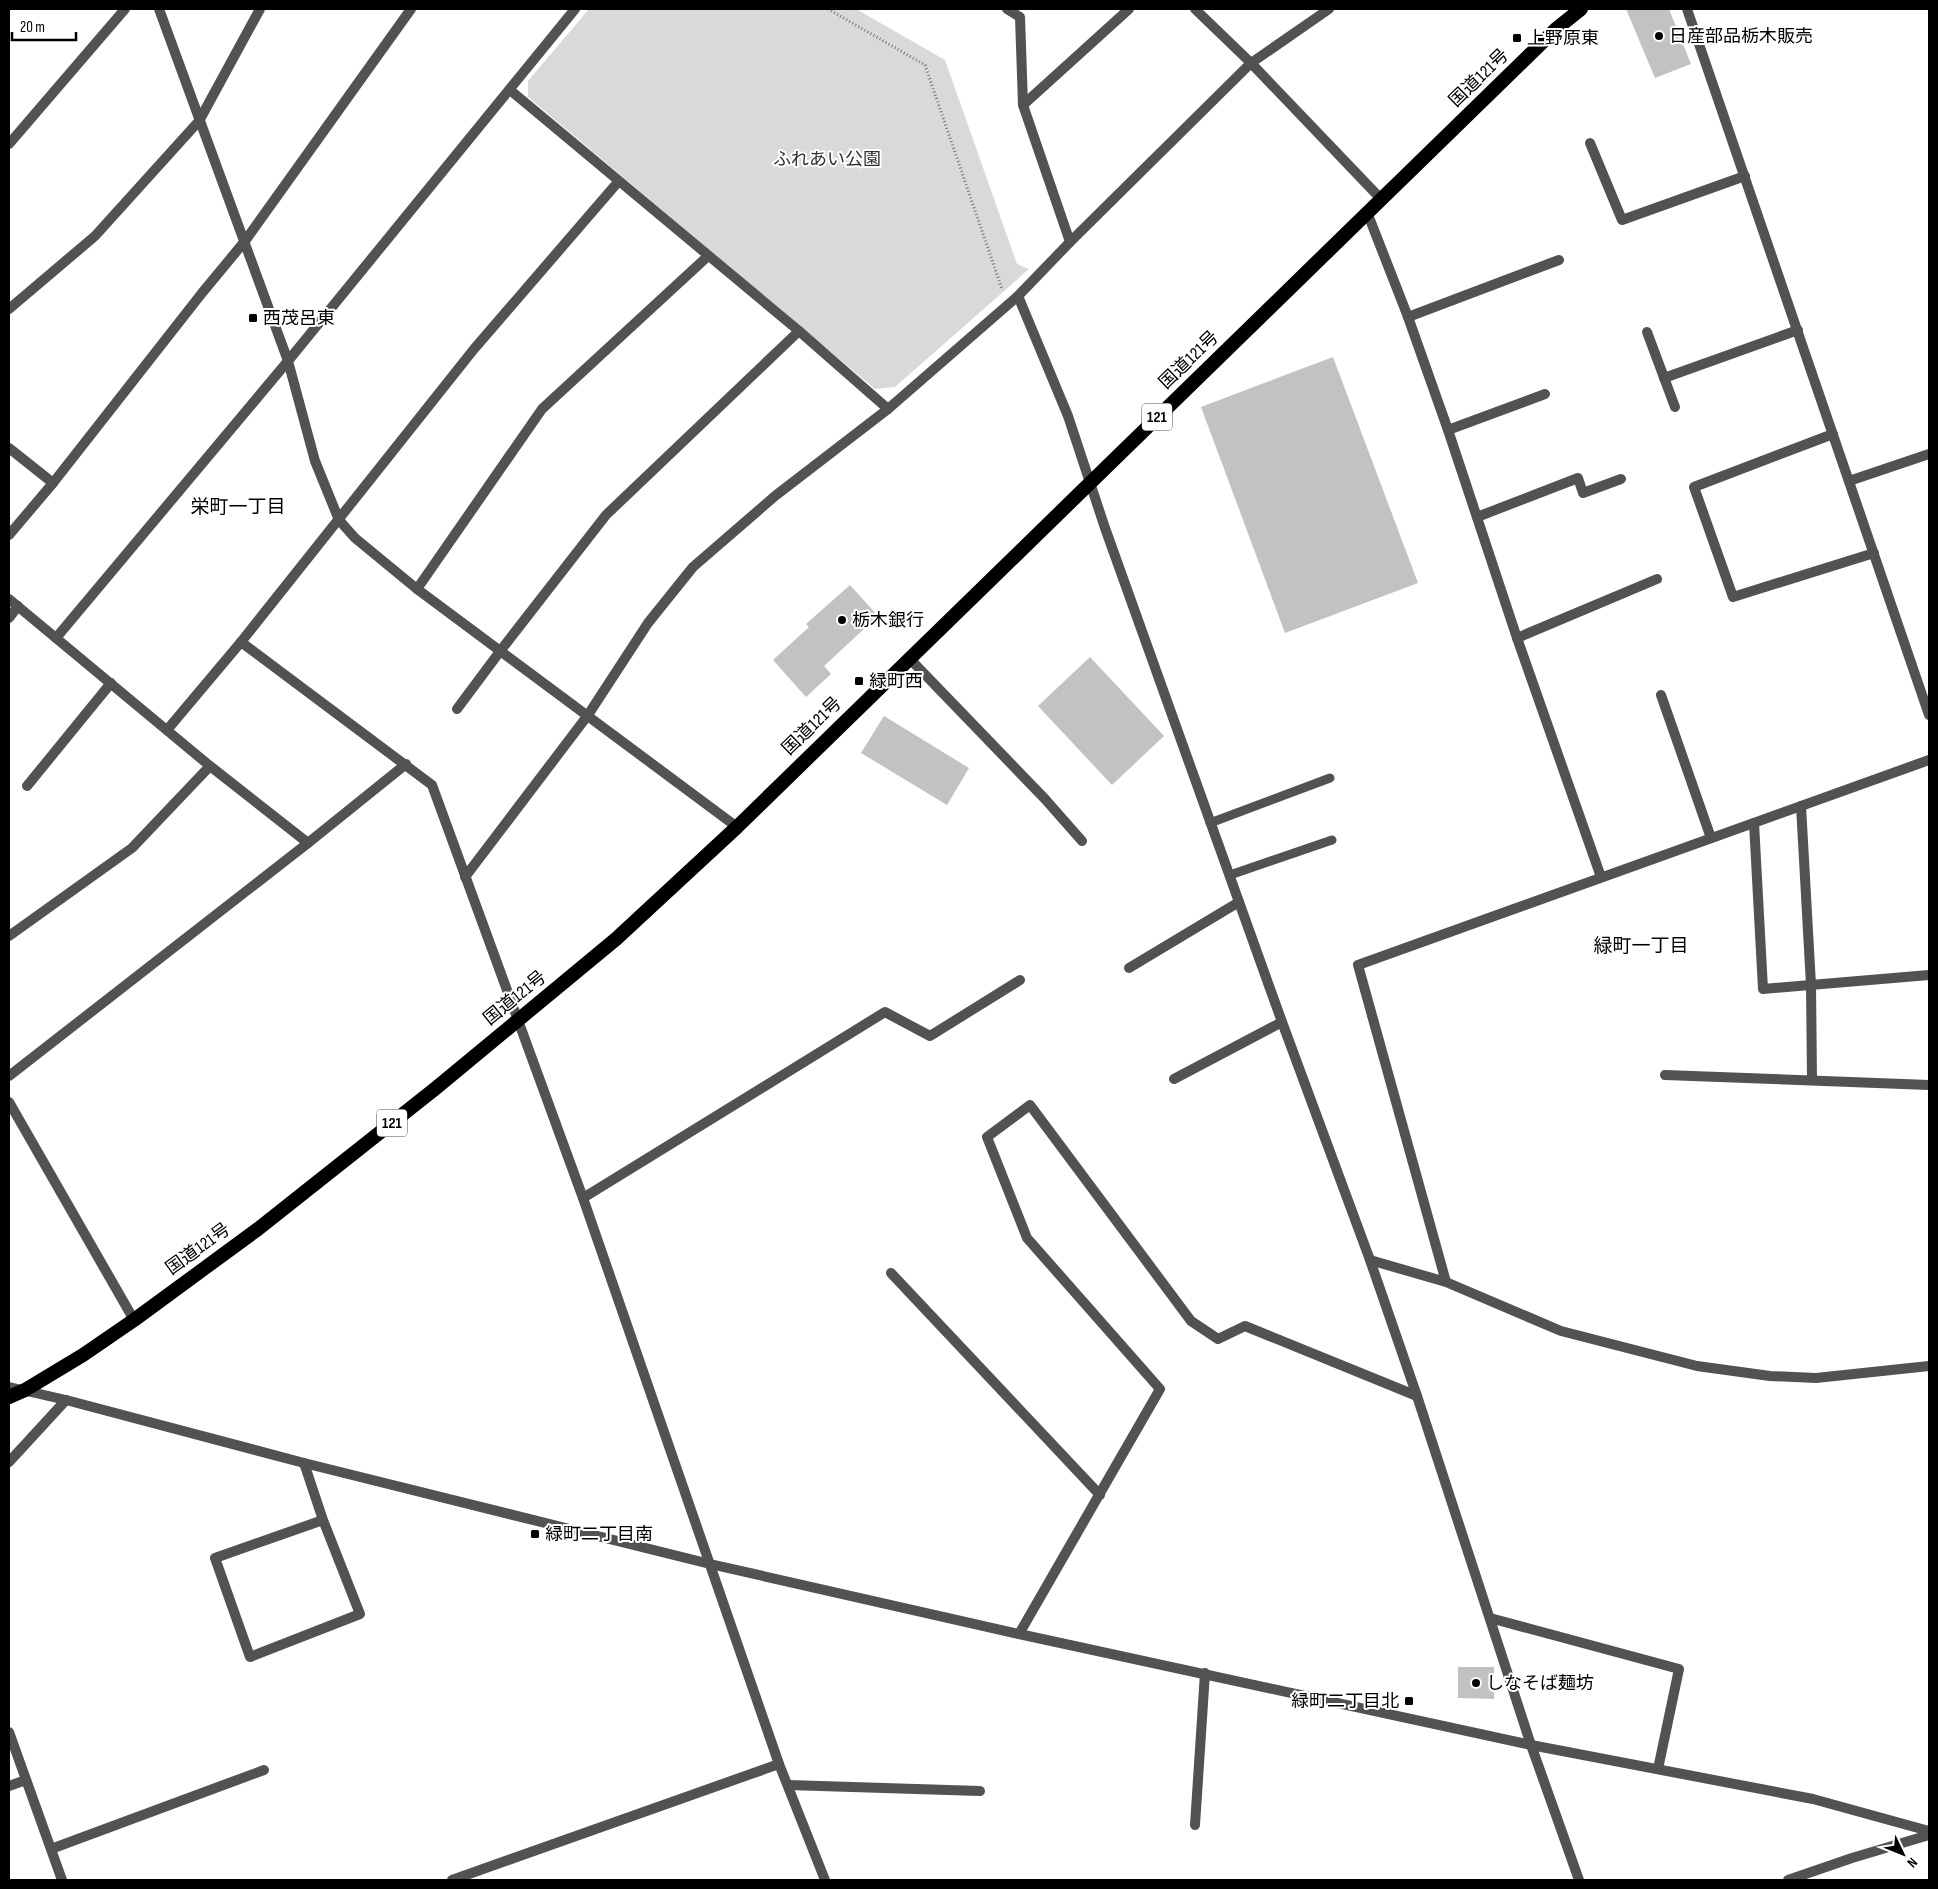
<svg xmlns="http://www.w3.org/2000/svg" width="1938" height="1889" viewBox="0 0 1938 1889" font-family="'Sofia Sans Condensed','Noto Sans JP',sans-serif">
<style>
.green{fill:#d9d9d9}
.building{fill:#c2c2c2}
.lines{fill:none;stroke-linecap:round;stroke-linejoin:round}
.path{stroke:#747474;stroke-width:3;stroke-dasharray:1 2.5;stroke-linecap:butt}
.service{stroke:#525252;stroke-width:9}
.minor{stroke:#525252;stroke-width:10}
.tertiary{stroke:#525252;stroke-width:10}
.trunk{stroke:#000;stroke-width:14}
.poi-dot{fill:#000;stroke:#fff;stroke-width:2}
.labels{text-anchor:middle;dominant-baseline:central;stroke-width:4;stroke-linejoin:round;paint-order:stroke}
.shield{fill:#fff;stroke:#4c4c4c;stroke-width:1}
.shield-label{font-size:16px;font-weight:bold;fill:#000}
.poi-label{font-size:18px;fill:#000;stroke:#fff;text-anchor:start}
.street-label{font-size:18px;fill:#000;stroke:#fff}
.park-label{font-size:18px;fill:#303030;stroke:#fff}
.neighbourhood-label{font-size:19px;fill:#000;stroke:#fff}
</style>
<rect width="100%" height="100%" fill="#fff"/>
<!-- green -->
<path class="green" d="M589 9H856L945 60 1017 264 1029 269 895 387 875 389 528 97V81Z"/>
<!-- building -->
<g class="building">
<path d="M1626 9H1669L1691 64 1655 78Z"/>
<path d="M1333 357 1418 583 1285 633 1201 407Z"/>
<path d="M850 585 878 616 824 666 831 674 806 697 773 660 809 627 806 624Z"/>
<path d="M1090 657 1164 736 1112 785 1038 706Z"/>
<path d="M884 716 969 768 947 805 861 753Z"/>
<path d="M1458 1667H1494V1699L1458 1698Z"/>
</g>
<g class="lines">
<!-- path -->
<path class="path" d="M828 9 925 65 1002 289"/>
<!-- service -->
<g class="service">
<path d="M1210 823 1330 778"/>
<path d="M1230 875 1332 840"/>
</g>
<!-- minor -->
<g class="minor">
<path d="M159 9 288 361 315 461 339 520 355 538 417 589 737 827"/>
<path d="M1007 9 1020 17 1023 105 1070 242"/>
<path d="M1195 9 1251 63 1381 199"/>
<path d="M1687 9 1929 715"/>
<path d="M510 90 799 331 888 409"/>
<path d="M1023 105 1129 9"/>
<path d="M1590 143 1622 220 1745 176"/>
<path d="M9 144 125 9"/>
<path d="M1367 212 1408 317 1448 430 1517 638 1601 877"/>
<path d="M1018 296 1068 416 1105 528 1282 1022 1370 1260 1417 1396 1531 1745 1579 1880"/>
<path d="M9 309 95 236 199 121 260 9"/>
<path d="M1408 317 1559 260"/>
<path d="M1647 332 1675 407"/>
<path d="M1664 378 1798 330"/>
<path d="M1448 430 1545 394"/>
<path d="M1833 434 1694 487 1733 597 1874 553"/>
<path d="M9 448 53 483"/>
<path d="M1849 481 1929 454"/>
<path d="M1477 517 1578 478 1583 493 1621 479"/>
<path d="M9 535 53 483 202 293 245 241 411 9"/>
<path d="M417 589 542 409 708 256"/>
<path d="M9 599 210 766 308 843"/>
<path d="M9 618 18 606"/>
<path d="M56 638 288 361 575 9"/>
<path d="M1517 638 1657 579"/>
<path d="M241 642 432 785 583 1198 779 1764 825 1880"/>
<path d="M909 658 1045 799 1082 841"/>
<path d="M1661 695 1711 838"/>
<path d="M457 709 501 650 606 515 799 331"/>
<path d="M167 730 241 642 474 349 618 182"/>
<path d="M27 786 111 683"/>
<path d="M1801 806 1811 985 1812 1080"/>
<path d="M1754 823 1763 989 1929 975"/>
<path d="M465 877 588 715 648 623 693 567 775 496 888 409 1018 296 1070 242 1251 63 1329 9"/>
<path d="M9 936 132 848 210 766"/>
<path d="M1129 968 1239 902"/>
<path d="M1665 1075 1929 1085"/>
<path d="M9 1076 308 843 406 764"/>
<path d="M1174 1079 1282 1022"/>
<path d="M9 1102 134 1320"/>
<path d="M583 1198 885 1012 930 1036 1020 980"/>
<path d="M1370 1260 1446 1282 1561 1331 1697 1366 1770 1376 1816 1378 1929 1366"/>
<path d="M891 1273 1100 1495"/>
<path d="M1446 1282 1358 965 1929 760"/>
<path d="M9 1462 66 1400"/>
<path d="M304 1463 323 1520 360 1614 250 1657 215 1558 323 1520"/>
<path d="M1490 1618 1679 1669 1658 1769"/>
<path d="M1019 1634 1160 1389 1027 1238 987 1137 1030 1105 1191 1321 1218 1339 1245 1326 1417 1396"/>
<path d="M9 1732 62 1880"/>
<path d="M788 1785 980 1791"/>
<path d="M9 1786 26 1780"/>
<path d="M1195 1825 1205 1673"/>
<path d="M51 1849 264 1770"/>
<path d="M452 1880 779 1764"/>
<path d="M1788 1880 1852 1858 1929 1835"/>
</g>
<!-- tertiary -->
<path class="tertiary" d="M9 1387 66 1400 304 1463 710 1564 1019 1634 1531 1745 1813 1799 1929 1831"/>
<!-- trunk -->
<path class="trunk" d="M9 1397 25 1390 83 1355 134 1320 258 1229 436 1088 616 939 737 827 1556 29 1581 9"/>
</g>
<!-- markers -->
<g class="poi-dot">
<circle cx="1659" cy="36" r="5"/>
<rect x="1512" y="33" width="10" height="10" rx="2.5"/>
<rect x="248" y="313" width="10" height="10" rx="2.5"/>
<circle cx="842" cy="620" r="5"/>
<rect x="854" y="676" width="10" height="10" rx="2.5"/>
<rect x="530" y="1529" width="10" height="10" rx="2.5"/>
<circle cx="1476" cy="1683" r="5"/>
<rect x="1404" y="1696" width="10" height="10" rx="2.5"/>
</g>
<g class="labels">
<!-- shield labels -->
<g class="shield">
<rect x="1142" y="403.5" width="30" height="27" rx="4"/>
<rect x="377" y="1109.5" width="30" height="27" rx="4"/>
</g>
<g class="shield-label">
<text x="1157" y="417">121</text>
<text x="392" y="1123">121</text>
</g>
<!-- poi labels -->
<g class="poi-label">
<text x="1669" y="36">日産部品栃木販売</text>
<text x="1527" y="38">上野原東</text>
<text x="263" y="318">西茂呂東</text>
<text x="852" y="620">栃木銀行</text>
<text x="869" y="681">緑町西</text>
<text x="545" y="1534">緑町二丁目南</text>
<text x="1486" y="1683">しなそば麺坊</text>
<text x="1399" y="1701" text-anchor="end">緑町二丁目北</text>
</g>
<!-- street labels -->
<g class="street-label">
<text transform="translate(1479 78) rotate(-44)">国道121号</text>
<text transform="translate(1189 360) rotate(-44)">国道121号</text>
<text transform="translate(812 726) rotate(-44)">国道121号</text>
<text transform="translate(515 998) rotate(-39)">国道121号</text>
<text transform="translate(198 1249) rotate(-36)">国道121号</text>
</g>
<!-- park labels -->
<g class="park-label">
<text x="827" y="159">ふれあい公園</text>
</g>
<!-- neighbourhood labels -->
<g class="neighbourhood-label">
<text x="238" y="507">栄町一丁目</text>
<text x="1641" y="946">緑町一丁目</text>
</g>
</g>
<!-- border -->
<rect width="1938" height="1889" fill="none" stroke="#000000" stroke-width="20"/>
<!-- north arrow -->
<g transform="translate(1903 1854) rotate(133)" stroke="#ffffff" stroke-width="4" paint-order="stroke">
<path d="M0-4L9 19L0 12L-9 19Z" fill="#000000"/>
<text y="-8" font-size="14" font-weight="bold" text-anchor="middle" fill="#000000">N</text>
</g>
<!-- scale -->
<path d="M12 32v8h64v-8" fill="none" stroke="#000000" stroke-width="2.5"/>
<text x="20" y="32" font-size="15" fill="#000000" stroke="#ffffff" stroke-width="4" paint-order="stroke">20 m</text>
</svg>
